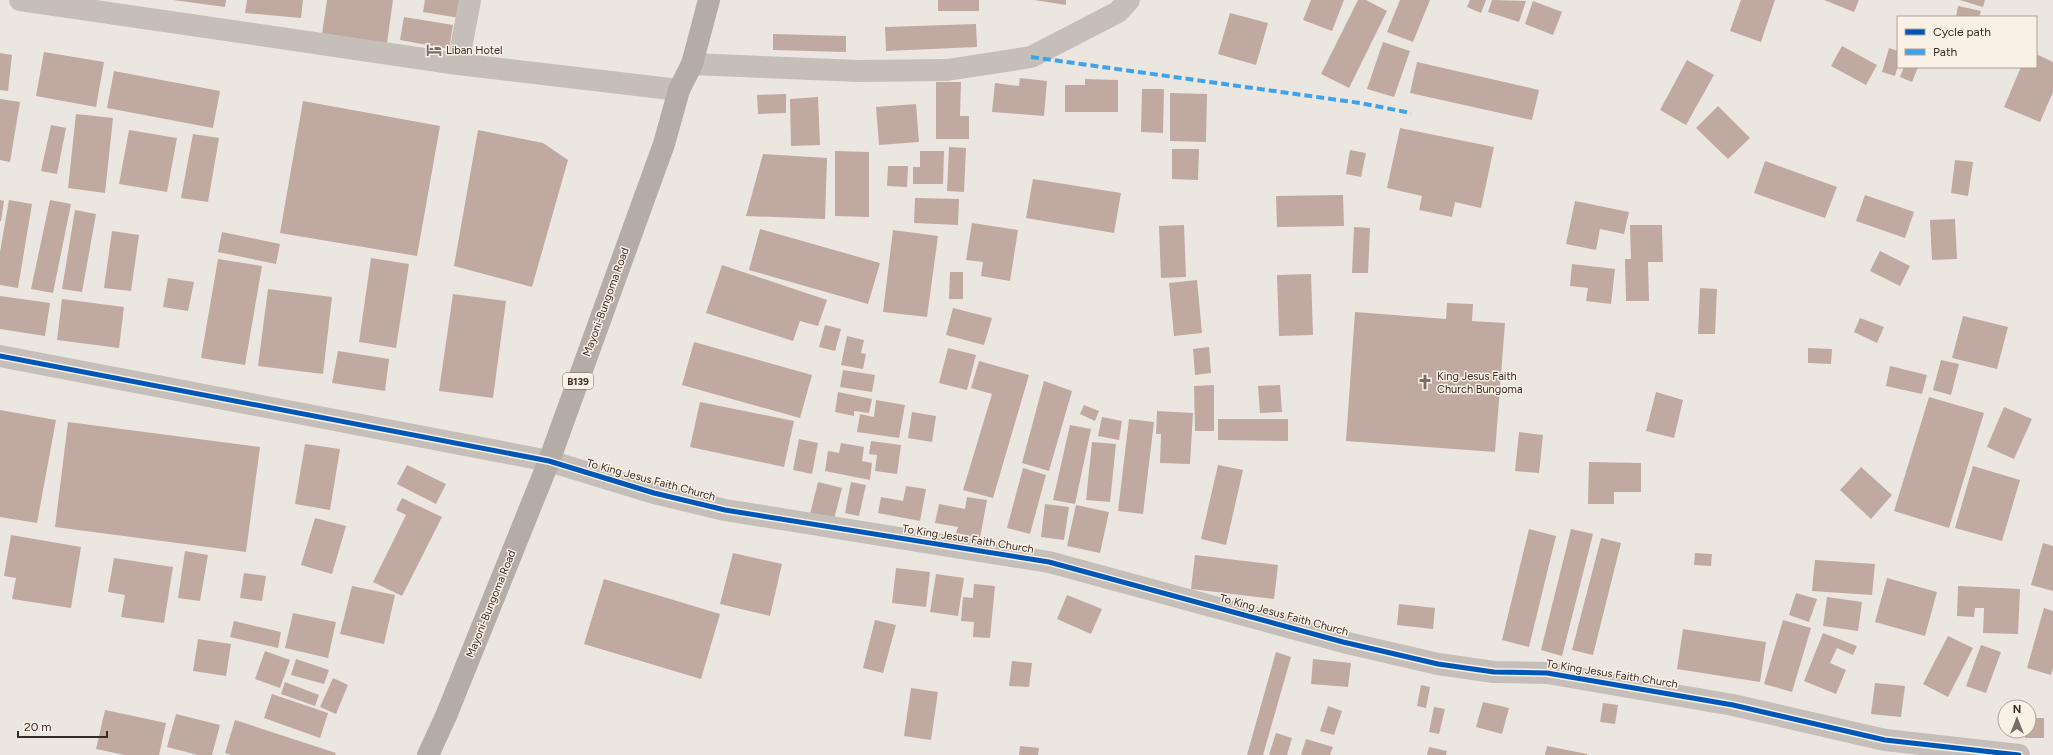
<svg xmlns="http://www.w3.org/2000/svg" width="2053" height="755" viewBox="0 0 2053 755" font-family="Figtree,sans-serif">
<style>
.building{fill:#c0a9a1}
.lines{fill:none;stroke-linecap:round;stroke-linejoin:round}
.minor{stroke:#c5beb9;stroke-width:22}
.major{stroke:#b4aca7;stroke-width:22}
.quiet{stroke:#3fa3eb;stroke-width:4;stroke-dasharray:8 4;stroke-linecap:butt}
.cycleway-casing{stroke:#f9f0e6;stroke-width:8}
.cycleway{stroke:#0057b8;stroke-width:5}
.labels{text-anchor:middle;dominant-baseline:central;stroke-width:3;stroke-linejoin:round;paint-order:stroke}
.shield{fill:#f9f0e6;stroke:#706660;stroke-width:1}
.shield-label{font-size:10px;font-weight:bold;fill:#362b27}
.poi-label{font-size:11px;fill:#362b27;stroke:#f9f0e6;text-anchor:start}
.street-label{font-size:11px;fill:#362b27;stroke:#f9f0e6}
</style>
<rect width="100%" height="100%" fill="#ece6e0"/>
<!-- building -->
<g class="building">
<path d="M173 0H226L225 7Z"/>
<path d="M247 0H303L301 18 245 13Z"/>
<path d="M327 0H393L387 43 322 34Z"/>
<path d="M425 0H463L460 18 423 12Z"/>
<rect x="938" y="0" width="41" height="11"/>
<path d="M1034 0H1066V5Z"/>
<path d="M1311 0H1344L1332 31 1303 20Z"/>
<path d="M1358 0H1366L1387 11 1349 88 1321 74Z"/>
<path d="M1400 0H1430L1413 42 1387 32Z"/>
<path d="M1470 0H1486L1481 13 1467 7Z"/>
<path d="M1492 0 1526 1 1519 22 1488 12Z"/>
<path d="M1741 0H1775L1761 42 1730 31Z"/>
<path d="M1824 0H1859L1854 12Z"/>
<path d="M1960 0H1985L1983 7Z"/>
<path d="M1533 1 1562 12 1553 35 1525 24Z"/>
<path d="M1958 6 1981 11 1979 17H1956Z"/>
<path d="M1230 13 1268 23 1256 65 1218 54Z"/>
<path d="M404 17 453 25 449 49 400 40Z"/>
<path d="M976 24 977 47 886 51 885 27Z"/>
<path d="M773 34 846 36V52L773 50Z"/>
<path d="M1383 42 1410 51 1394 97 1367 89Z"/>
<path d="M1842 46 1877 65 1866 85 1831 66Z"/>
<path d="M1889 48 1898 51V65L1895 76 1882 72Z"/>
<path d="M44 52 104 62 96 107 36 96Z"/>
<path d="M0 53 12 55 8 91 0 90Z"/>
<path d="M2036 54 2053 62V92L2040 122 2004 107 2021 67H2036Z"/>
<path d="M1687 60 1714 75 1686 125 1660 110Z"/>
<path d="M1417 62 1539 90 1532 120 1410 93Z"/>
<path d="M1904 67H1918L1912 82 1900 77Z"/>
<path d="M114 71 220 91 213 128 107 108Z"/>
<path d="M1020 78 1047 81 1044 116 992 112 995 83 1019 86Z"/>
<path d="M1085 79 1118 80V112H1065V85H1085Z"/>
<path d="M936 82H961L960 116H969V139H936Z"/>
<path d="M1142 89H1164L1163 133 1141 132Z"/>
<path d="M1170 93 1207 94 1206 142 1170 141Z"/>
<path d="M786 94V113L758 114 757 95Z"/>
<path d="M818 97 820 145 791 146 790 99Z"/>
<path d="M0 99 20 102 10 162 0 160Z"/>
<path d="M303 101 440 126 417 256 280 233Z"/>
<path d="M916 104 919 142 879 145 876 107Z"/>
<path d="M1718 106 1750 138 1728 159 1696 128Z"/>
<path d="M76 114 113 118 105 193 68 188Z"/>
<path d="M51 125 66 128 57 174 41 171Z"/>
<path d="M1400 128 1494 147 1481 208 1455 202 1452 217 1419 210 1422 196 1387 188Z"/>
<path d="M129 130 177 138 167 192 119 184Z"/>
<path d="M478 130 543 143 568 160 532 287 454 266Z"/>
<path d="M193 134 219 138 208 202 181 198Z"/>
<path d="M949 147 966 148 964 192 947 191Z"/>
<path d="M1172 149H1199L1198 180 1172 179Z"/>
<path d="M1350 150 1366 153 1361 177 1346 174Z"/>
<path d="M835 151 869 152V217L835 216Z"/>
<path d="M920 151H944L943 184H913V167H920Z"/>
<path d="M763 154 827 158 825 219 746 216Z"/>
<path d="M1955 160 1973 162 1968 196 1951 193Z"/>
<path d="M1765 161 1837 187 1825 218 1754 193Z"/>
<path d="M888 166H908L907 187 887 186Z"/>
<path d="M1033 179 1121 193 1114 233 1026 218Z"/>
<path d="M1343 195 1344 226 1277 227 1276 196Z"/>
<path d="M1865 195 1914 212 1905 238 1856 221Z"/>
<path d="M915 198 959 199 958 225 914 223Z"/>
<path d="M0 200 4 201 1 221H0Z"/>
<path d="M9 200 32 204 18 288 0 285V252Z"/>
<path d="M50 200 71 204 53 293 31 289Z"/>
<path d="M1575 201 1629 212 1624 234 1600 229 1596 250 1566 244Z"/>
<path d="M75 210 96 214 82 292 62 289Z"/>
<path d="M1955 219 1957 259 1932 260 1930 220Z"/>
<path d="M972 223 1018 230 1010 281 981 276 983 262 966 260Z"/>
<path d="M1184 225 1186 277 1161 278 1159 226Z"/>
<path d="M1630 225H1662L1663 262H1648L1649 301H1626L1625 259H1631Z"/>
<path d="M1354 227 1370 228 1368 273H1352Z"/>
<path d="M760 229 880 263 868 304 749 270Z"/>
<path d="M893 230 938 236 927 317 883 312Z"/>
<path d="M112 231 139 235 131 291 104 288Z"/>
<path d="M222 232 280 244 276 264 218 252Z"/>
<path d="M1880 251 1910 266 1900 286 1870 271Z"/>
<path d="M371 258 409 264 396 348 359 342Z"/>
<path d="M218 259 262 266 245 365 201 358Z"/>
<path d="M1572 264 1615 269 1611 304 1586 301 1588 288 1570 286Z"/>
<path d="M722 265 827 300 818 326 800 321 793 341 706 313Z"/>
<path d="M950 272H963V299H949Z"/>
<path d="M1311 274 1313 335 1279 336 1277 275Z"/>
<path d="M168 278 194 282 188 311 163 307Z"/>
<path d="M1197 280 1202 333 1174 336 1169 283Z"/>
<path d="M1700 288 1717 289 1715 334H1698Z"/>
<path d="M268 289 332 297 323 374 258 366Z"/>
<path d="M453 294 506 301 493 398 439 391Z"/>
<path d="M0 296 50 303 45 336 0 329Z"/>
<path d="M62 299 124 307 119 348 57 340Z"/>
<path d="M1447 303 1473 304 1472 321 1505 323 1495 452 1346 441 1355 312 1446 319Z"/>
<path d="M953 308 992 318 984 345 946 335Z"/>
<path d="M1963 316 2008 327 1997 369 1952 358Z"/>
<path d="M1860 318 1884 327 1877 343 1854 332Z"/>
<path d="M825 325 841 329 835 351 819 347Z"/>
<path d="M847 336 864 340 861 353 866 354 863 369 841 365Z"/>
<path d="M694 342 812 375 800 418 682 385Z"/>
<path d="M1209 347 1211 373 1195 375 1193 349Z"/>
<path d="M948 348 976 355 967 390 939 383Z"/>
<path d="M1808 348 1832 349 1831 364 1808 363Z"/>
<path d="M338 351 389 359 385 391 332 383Z"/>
<path d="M1941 360 1959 364 1951 395 1933 390Z"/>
<path d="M979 361 1029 375 993 498 963 490 992 394 971 388Z"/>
<path d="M1890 366 1927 375 1922 394 1886 386Z"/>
<path d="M843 370 875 375 872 392 840 387Z"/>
<path d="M1044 381 1072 391 1049 471 1022 463Z"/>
<path d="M1214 385V431H1195L1194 386Z"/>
<path d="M1280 385 1282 412 1260 413 1258 386Z"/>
<path d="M838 392 872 399 869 413 854 411V416L835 412Z"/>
<path d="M1656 392 1683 400 1674 438 1646 431Z"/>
<path d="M1929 397 1984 413 1949 528 1894 511Z"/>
<path d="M876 400 905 405 899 438 857 432 860 414 874 417Z"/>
<path d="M700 402 794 421 784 467 690 447Z"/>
<path d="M1084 405 1099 411 1095 421 1080 414Z"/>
<path d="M2004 407 2032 419 2014 459 1987 447Z"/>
<path d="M0 410 56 420 37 523 0 517Z"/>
<path d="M1157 411 1193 413 1190 464 1160 463 1161 434H1156Z"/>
<path d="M912 412 936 416 932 442 908 438Z"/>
<path d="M1102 417 1122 421 1119 440 1098 436Z"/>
<path d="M1129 419 1154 422 1143 514 1118 511Z"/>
<path d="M1218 419H1288V441L1218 440Z"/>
<path d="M68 422 260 447 246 552 55 527Z"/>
<path d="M1070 425 1091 429 1075 504 1053 500Z"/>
<path d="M1519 432 1543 435 1539 473 1515 471Z"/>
<path d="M799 439 818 443 812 474 793 470Z"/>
<path d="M871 441 901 445 897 474 875 471 877 455 869 454Z"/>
<path d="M1092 442 1116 444 1110 502 1086 500Z"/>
<path d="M841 443 864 447 862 461 872 463 870 480 825 471 828 451 839 453Z"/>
<path d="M305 444 340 449 330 510 295 504Z"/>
<path d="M1589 462 1641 463V492H1614V504H1588Z"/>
<path d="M407 465 446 484 436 504 397 484Z"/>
<path d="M1218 465 1243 470 1226 545 1201 539Z"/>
<path d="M1973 466 2020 480 2002 541 1955 528Z"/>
<path d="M1861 467 1892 495 1871 519 1840 490Z"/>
<path d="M1023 468 1046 475 1030 534 1007 528Z"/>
<path d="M818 482 842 488 834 519 810 514Z"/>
<path d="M851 482 866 485 859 516 845 513Z"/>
<path d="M906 486 926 489 920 521 878 513 881 497 903 501Z"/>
<path d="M967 497 987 500 980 538 956 533 958 527 935 523 939 504 965 509Z"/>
<path d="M402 498 442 517 402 596 373 582 406 515 396 510Z"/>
<path d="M1045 504 1069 507 1064 540 1041 537Z"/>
<path d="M1076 505 1109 512 1100 553 1067 546Z"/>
<path d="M315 518 346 526 332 574 301 565Z"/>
<path d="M1529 529 1556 536 1529 647 1502 640Z"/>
<path d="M1571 529 1593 534 1562 656 1541 650Z"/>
<path d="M11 535 81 547 71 608 12 599 16 578 4 576Z"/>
<path d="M1601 538 1621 543 1593 655 1572 650Z"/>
<path d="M2043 543 2053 546V591L2031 585Z"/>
<path d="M185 551 208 555 200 601 178 598Z"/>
<path d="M733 553 782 564 770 616 720 604Z"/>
<path d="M1695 553 1712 554 1711 566 1694 565Z"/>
<path d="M1195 555 1278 565 1274 599 1191 589Z"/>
<path d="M114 558 173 567 164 623 121 617 125 595 108 592Z"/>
<path d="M1815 560 1875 564 1872 595 1812 591Z"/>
<path d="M896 568 930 572 926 607 892 603Z"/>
<path d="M244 573 266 576 262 601 240 598Z"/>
<path d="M936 574 964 578 958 616 930 612Z"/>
<path d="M1887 578 1937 592 1925 636 1875 622Z"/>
<path d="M604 579 720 614 701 679 584 644Z"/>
<path d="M974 584 995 586 990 638 973 637 974 622 961 621 963 597 973 598Z"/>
<path d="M352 586 395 595 384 644 340 634Z"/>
<path d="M1958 586 2020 589 2018 634 1983 633 1984 608H1975L1974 617 1957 616Z"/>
<path d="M1796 593 1817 599 1809 622 1789 615Z"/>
<path d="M1067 595 1102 609 1091 634 1057 619Z"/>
<path d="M1827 597 1862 602 1858 631 1823 626Z"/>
<path d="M1399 604 1435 608 1433 629 1397 625Z"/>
<path d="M2044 608 2053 611V668L2051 675 2027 668Z"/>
<path d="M293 613 336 622 328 658 285 648Z"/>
<path d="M875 620 896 625 883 673 863 668Z"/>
<path d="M1783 620 1811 628 1792 692 1764 684Z"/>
<path d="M234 621 281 632 278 648 230 637Z"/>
<path d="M1683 629 1766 642 1760 682 1677 669Z"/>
<path d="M1823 633 1857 646 1853 655 1837 648 1830 663 1846 670 1836 694 1804 681Z"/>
<path d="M1948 636 1973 648 1948 697 1923 684Z"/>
<path d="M198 639 231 644 226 676 193 671Z"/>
<path d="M1981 645 2001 652 1986 693 1966 686Z"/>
<path d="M265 651 290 660 280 688 255 679Z"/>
<path d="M1276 652 1291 657 1263 755H1247Z"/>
<path d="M296 659 329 670 324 684 291 675Z"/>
<path d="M1313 659 1351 663 1348 687 1311 684Z"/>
<path d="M1012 661 1032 663 1029 687 1009 686Z"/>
<path d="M333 678 348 685 336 714 320 707Z"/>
<path d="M285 682 319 695 315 706 281 694Z"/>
<path d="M1875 683 1905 686 1901 717 1871 714Z"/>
<path d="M1421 685 1430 687 1426 708 1417 706Z"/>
<path d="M911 688 938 692 931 740 904 736Z"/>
<path d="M272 694 328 713 320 738 264 718Z"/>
<path d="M1483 702 1509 708 1502 734 1476 727Z"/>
<path d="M1603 703 1618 705 1615 724 1600 722Z"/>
<path d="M1328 706 1342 711 1334 735 1320 731Z"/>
<path d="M1434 707 1445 709 1439 734 1429 732Z"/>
<path d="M105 710 166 723 159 755H125L96 749Z"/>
<path d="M176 714 220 725 212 755H198L167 747Z"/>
<path d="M2029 718H2044V738H2025V731H2029Z"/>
<path d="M235 720 336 753 335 755H231L225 753Z"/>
<path d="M1276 733 1292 738 1287 755H1269Z"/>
<path d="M1306 739 1333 747 1330 755H1301Z"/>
<path d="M1020 746 1039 748 1038 755H1019Z"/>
<path d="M1547 746 1587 754V755H1545Z"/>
<path d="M1429 747 1447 751 1446 755H1427Z"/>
</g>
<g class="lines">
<!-- minor -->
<g class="minor">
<path d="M20 0 458 64 679 90"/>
<path d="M458 64 470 0"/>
<path d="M692 64 859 71 947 70 1031 57 1118 12 1129 0"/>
<path d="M0 356 549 461 654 493 725 510 1049 562 1343 642 1438 664 1494 672 1547 673 1733 705 1885 740 2019 755"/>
</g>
<!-- major -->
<path class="major" d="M428 755 446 716 549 461 664 144 679 90 692 64 709 0"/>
<!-- quiet -->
<path class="quiet" d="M1031 57 1360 103 1411 113"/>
<!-- cycleway casing -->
<g class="cycleway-casing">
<path id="cycleway" d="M0 356 549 461 654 493 725 510 1049 562 1343 642 1438 664 1494 672 1547 673 1733 705 1885 740 2019 755"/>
</g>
<!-- cycleway -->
<use href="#cycleway" class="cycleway"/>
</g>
<!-- icons -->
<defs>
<g id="hotel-bare" transform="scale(1.2)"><path d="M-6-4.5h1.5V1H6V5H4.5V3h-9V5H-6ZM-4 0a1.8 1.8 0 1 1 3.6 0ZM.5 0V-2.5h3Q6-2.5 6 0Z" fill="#766c68" stroke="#f9f0e6" stroke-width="2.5" paint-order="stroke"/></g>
<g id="church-bare" transform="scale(1.2)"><path d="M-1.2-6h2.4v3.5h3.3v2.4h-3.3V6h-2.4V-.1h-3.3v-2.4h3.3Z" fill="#766c68" stroke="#f9f0e6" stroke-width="2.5" paint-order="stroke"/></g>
</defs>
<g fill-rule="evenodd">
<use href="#hotel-bare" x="434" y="50"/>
<use href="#church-bare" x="1425" y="382"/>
</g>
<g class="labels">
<!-- shield labels -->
<rect class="shield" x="563" y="373" width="30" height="16" rx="3"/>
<g class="shield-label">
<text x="578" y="381">B139</text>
</g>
<!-- poi labels -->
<g class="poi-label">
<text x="446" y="50">Liban Hotel</text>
<text x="1437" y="376">King Jesus Faith<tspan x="1437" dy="13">Church Bungoma</tspan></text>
</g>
<!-- street labels -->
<g class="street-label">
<text transform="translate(606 302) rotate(-70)">Mayoni-Bungoma Road</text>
<text transform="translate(651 480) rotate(15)">To King Jesus Faith Church</text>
<text transform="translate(968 539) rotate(9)">To King Jesus Faith Church</text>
<text transform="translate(491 604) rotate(-68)">Mayoni-Bungoma Road</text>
<text transform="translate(1284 615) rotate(15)">To King Jesus Faith Church</text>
<text transform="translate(1612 674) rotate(9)">To King Jesus Faith Church</text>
</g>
</g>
<!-- legend -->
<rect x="1897" y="16" width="140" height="52" fill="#f9f0e6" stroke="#aba19a"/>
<rect x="1905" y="29" width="20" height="6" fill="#0057b8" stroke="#aba19a"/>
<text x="1933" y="36" font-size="12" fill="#362b27">Cycle path</text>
<rect x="1905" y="49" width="20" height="6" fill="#3fa3eb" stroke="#aba19a"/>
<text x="1933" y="56" font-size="12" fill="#362b27">Path</text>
<!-- north arrow -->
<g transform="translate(2017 719)"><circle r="19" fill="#f9f0e6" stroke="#aba19a"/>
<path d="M0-3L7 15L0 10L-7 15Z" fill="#766c68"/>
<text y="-6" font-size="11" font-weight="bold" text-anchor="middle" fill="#362b27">N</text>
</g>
<!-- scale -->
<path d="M18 731v6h89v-6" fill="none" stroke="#362b27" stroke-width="2"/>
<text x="24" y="731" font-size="12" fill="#362b27" stroke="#f9f0e6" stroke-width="3" paint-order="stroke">20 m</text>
</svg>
